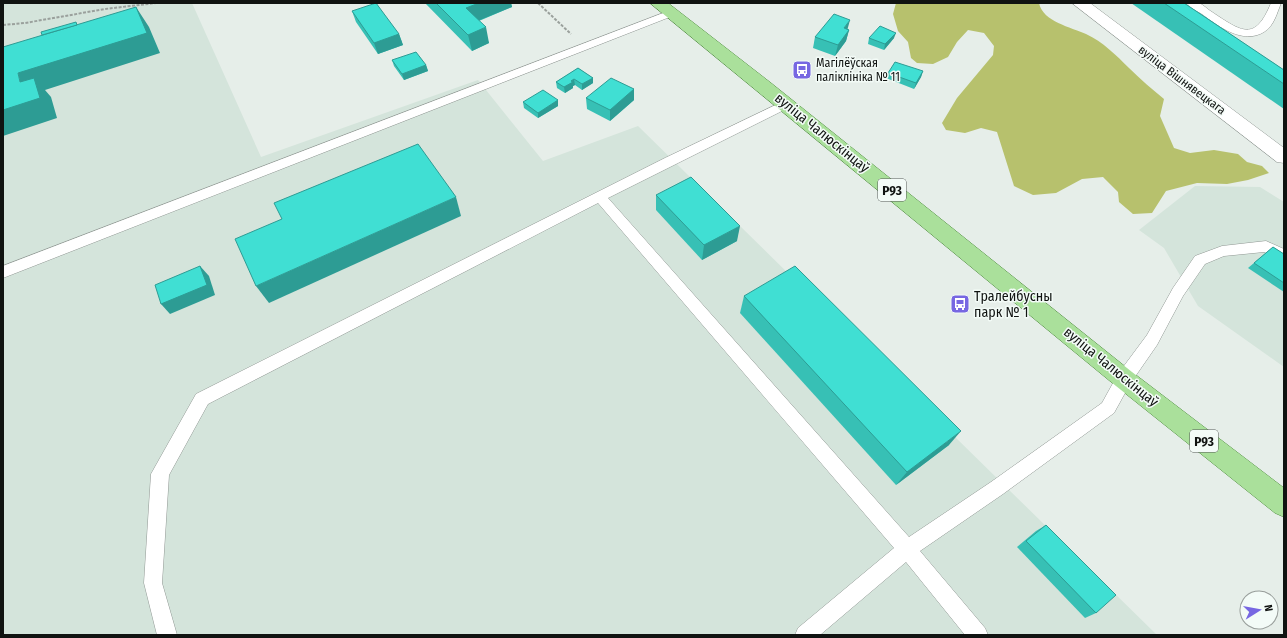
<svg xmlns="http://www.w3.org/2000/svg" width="1287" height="638" viewBox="0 0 1287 638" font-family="'Fira Sans Condensed',sans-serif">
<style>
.built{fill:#d4e4db}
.green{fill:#b7c16d}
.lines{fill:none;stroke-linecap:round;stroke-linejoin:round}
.service-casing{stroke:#909793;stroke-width:1}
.secondary-casing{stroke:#909793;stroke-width:1}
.primary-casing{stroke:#508b40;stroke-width:1}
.path{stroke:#9aa09c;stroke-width:2;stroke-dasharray:3 1.5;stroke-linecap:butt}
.service{fill:#fff;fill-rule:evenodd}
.secondary{fill:#fff;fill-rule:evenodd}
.primary{fill:#aae09b;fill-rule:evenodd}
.wall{fill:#37c0b5}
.shaded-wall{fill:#2d9c94}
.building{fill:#40dfd3;stroke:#2d9c94}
.labels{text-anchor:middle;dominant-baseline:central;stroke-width:3;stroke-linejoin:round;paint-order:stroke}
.far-poi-label{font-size:12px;fill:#101311;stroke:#f3fbf7;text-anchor:start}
.far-street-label{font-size:12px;fill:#101311;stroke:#f3fbf7}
.shield{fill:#f3fbf7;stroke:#545956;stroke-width:1}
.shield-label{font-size:13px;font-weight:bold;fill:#101311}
.street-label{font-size:14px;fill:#101311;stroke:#f3fbf7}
.poi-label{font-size:14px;fill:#101311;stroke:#f3fbf7;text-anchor:start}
</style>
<rect width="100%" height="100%" fill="#e6eee9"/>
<!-- built -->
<g class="built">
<path d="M3 3H192L261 157 478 80 543 161 638 126 1157 635H3Z"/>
<path d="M1195 186 1260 187 1284 202V367L1198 306 1164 248 1139 230Z"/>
</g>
<!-- green -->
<path class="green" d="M896 3H1039C1043 22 1071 27 1086 34 1103 42 1116 55 1129 68 1140 79 1152 89 1164 99L1160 116 1174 148 1190 153 1214 150 1238 154 1247 162 1262 166 1269 173 1248 180 1227 184 1197 183 1166 191 1152 213 1133 214 1119 202 1118 192 1103 177 1082 179 1056 193 1033 195 1014 186 997 132 981 128 965 133 946 130 942 123 957 98 993 55 994 46 984 33 968 30 957 42 948 57 933 64 917 63 911 58 908 42 898 31 893 14Z"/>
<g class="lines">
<!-- service casing -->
<g class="service-casing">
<g id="service">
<path d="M1187 3C1190 3 1196 2 1199 3 1204 5 1208 10 1212 12 1242 32 1255 42 1271 3H1281C1277 13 1274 26 1264 32 1243 45 1218 26 1202 14 1197 11 1190 8 1187 3Z"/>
<path d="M671 10 675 11 676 13 675 15 3 278V266Z"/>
<path d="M786 100 790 101 792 104 790 107 608 198 909 537 991 482 1102 403 1118 374 1147 335 1173 288 1195 256 1222 246 1266 241 1284 249V261L1264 252 1224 256 1205 264 1183 296 1157 345 1130 384 1114 413 1003 494 920 551 985 628 988 635H965L906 562 820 635H795L798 628 894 548 598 203 208 404 169 475 162 583 177 635H157L144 583 151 474 196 394 665 158Z"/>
</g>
</g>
<!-- secondary casing -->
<g class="secondary-casing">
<path id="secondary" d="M1072 3H1090L1284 148V163L1277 162Z"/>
</g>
<!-- primary casing -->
<g class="primary-casing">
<path id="primary" d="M650 3H668L771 83 1132 372 1284 488V517L1275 513 1116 386Z"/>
</g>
<!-- path -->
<g class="path">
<path d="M538 3 571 34"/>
<path d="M3 25 25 23 105 9 156 3"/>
</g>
<!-- service -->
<use href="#service" class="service"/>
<!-- secondary -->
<use href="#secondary" class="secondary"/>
<!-- primary -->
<use href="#primary" class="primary"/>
</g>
<!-- wall -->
<g class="wall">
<path d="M425 3H511L512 7 479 21 489 43 472 51Z"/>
<path d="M1131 3H1184L1284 70V109Z"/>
<path d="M352 11 399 34 403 45 378 54 356 22Z"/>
<path d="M848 29 849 30 846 41 835 56 813 48 815 37Z"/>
<path d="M869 38H894L884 50 868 44Z"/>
<path d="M392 60 426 65 428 71 404 80 394 66Z"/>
<path d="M578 68 593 78V83L582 90 575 85 573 86V88L565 93 557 88 556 82Z"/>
<path d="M923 71 921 77 914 89 886 78 888 73Z"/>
<path d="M634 89V100L610 121 587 109 586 98Z"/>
<path d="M558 100V106L538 118 524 108 523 102Z"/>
<path d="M656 195 737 241 702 260 656 210Z"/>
<path d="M1273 247 1284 254V292L1248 268Z"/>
<path d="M744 296 949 445 896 485 740 313Z"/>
<path d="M1046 525 1096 613 1085 618 1017 547 1036 531Z"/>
</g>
<!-- shaded-wall -->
<g class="shaded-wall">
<path d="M479 3H511L512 7 470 24 466 8Z"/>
<path d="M136 7 149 27 160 53 45 90 51 97 57 118 3 136V110L20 82 18 73Z"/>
<path d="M850 20 847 31 844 28Z"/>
<path d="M486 27 489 43 472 51 468 35Z"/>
<path d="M849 30 846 41 835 56 838 45Z"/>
<path d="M896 33 894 38 884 50 885 44Z"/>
<path d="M399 34 403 45 378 54 374 43Z"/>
<path d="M426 65 428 71 404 80 402 74Z"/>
<path d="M923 71 921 77 914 89 916 83Z"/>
<path d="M593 78V83L582 90V84Z"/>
<path d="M574 79 575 85 573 86V88L565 93 564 87Z"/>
<path d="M634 89V100L610 121V110Z"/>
<path d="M558 100V106L538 118V113Z"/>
<path d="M456 197 461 216 269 303 256 286Z"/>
<path d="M740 226 737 241 702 260 704 245Z"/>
<path d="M200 266 209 276 215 295 170 314 161 304Z"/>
<path d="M961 431 949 445 896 485 907 472Z"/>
</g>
<!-- building -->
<g class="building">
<path d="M376 3 399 34 374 43 352 11Z"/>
<path d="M436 3H479L466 8 486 27 468 35Z"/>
<path d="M1164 3H1184L1284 70V84Z"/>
<path d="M136 7 147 33 18 73 20 82 34 78 40 98 3 110V47Z"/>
<path d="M834 14 850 20 844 28 849 30 838 45 815 37Z"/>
<path d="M76 22 77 25 42 35 41 32Z"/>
<path d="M880 26 896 33 885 44 869 38Z"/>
<path d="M416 52 426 65 402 74 392 60Z"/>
<path d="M895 62 923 71 916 83 888 73Z"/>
<path d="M578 68 593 78 582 84 574 79 571 81 573 82 564 87 556 82Z"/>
<path d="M611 78 634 89 610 110 586 98Z"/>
<path d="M543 90 558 100 538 113 523 102Z"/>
<path d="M418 144 456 197 256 286 235 239 282 219 274 203Z"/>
<path d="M691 177 740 226 704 245 656 195Z"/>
<path d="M1273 247 1284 254V283L1254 263Z"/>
<path d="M200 266 207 285 161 304 155 285Z"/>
<path d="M795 266 961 431 907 472 744 296Z"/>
<path d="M1046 525 1116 595 1096 613 1026 541Z"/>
</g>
<!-- icons -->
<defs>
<g id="bus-square" transform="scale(1)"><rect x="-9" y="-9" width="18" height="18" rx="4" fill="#7767e2" stroke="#f3fbf7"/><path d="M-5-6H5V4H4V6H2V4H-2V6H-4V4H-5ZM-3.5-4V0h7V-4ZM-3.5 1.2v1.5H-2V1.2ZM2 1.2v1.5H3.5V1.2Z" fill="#fff"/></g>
</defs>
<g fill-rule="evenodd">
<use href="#bus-square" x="802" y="70"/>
<use href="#bus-square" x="960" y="304"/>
</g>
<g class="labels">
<!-- far-poi labels -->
<g class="far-poi-label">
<text x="816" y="63">Магілёўская<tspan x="816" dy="14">паліклініка № 11</tspan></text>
</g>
<!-- far-street labels -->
<g class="far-street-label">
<text transform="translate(1182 80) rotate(37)">вуліца Вішнявецкага</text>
</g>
<!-- shield labels -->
<g class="shield">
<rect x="878" y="179" width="28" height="22" rx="3"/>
<rect x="1190" y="430" width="28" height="22" rx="3"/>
</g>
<g class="shield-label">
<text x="892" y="190">Р93</text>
<text x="1204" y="441">Р93</text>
</g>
<!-- street labels -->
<g class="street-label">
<text transform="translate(822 133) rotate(39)">вуліца Чалюскінцаў</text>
<text transform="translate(1111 367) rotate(39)">вуліца Чалюскінцаў</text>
</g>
<!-- poi labels -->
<g class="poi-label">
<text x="974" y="296">Тралейбусны<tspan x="974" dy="16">парк № 1</tspan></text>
</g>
</g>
<!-- border -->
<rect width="1287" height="638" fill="none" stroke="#101311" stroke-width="8"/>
<!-- north arrow -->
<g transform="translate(1259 610) rotate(79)"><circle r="19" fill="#f3fbf7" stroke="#989e9b"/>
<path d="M0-3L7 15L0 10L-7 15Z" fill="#7767e2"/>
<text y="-6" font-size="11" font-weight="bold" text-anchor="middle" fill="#101311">N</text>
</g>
</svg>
